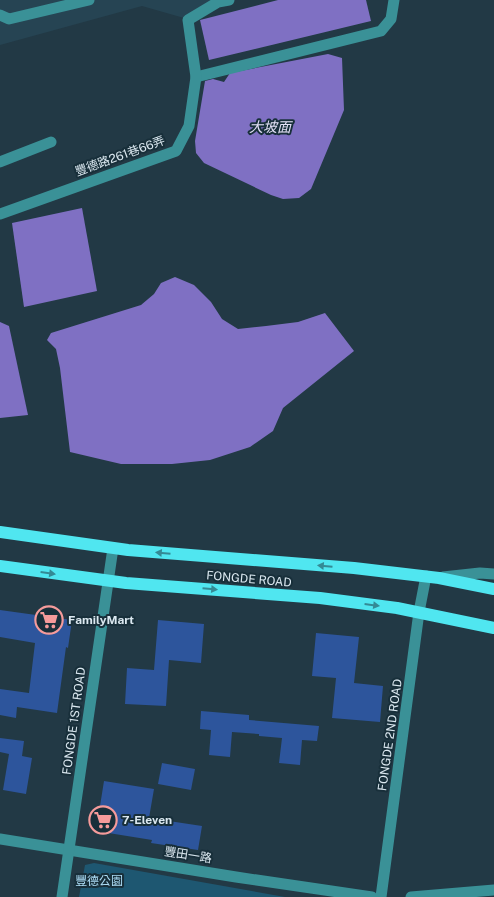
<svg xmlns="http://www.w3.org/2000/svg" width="494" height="897" viewBox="0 0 494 897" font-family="'Public Sans','Noto Sans TC',sans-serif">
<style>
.built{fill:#264453}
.green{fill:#1e5771}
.water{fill:#7f70c3}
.building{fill:#2d559c}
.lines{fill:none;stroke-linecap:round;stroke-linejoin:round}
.minor{stroke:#3a9197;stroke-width:11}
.major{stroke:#50e6f0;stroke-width:12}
.oneway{fill:#348a95}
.labels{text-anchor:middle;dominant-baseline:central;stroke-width:4;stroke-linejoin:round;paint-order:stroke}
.street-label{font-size:12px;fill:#dbe8f0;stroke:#182f3a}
.poi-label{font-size:12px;font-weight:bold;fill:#dbe8f0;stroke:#182f3a;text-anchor:start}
.park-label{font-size:12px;fill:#acdcf5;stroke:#182f3a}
.water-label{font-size:14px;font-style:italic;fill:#e3e1f7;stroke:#182f3a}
</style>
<rect width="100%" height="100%" fill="#223945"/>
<!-- built -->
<path class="built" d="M0 0H231L184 18 142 6 0 45Z"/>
<!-- green -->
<path class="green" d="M94 863 285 897H79L85 865Z"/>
<!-- water -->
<g class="water">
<path d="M278 0H366L371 21 209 60 200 20Z"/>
<path d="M328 54 342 58 344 110 311 189 299 198 283 199 271 195 204 163 196 153 195 141 205 81 213 79 224 82 230 73Z"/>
<path d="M82 208 97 291 24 307 12 223Z"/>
<path d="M175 277 194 285 211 302 222 319 238 329 266 326 298 322 325 313 354 351 283 408 273 431 250 447 210 460 172 464H121L70 452 60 368 56 349 47 340 51 333 141 305 154 294 161 283Z"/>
<path d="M0 322 9 326 28 415 0 418Z"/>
</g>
<!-- building -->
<g class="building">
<path d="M0 610 72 620 68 648 66 647 57 713 17 707 16 718 0 715V689L29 693 35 643 0 637Z"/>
<path d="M158 620 204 624 201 663 169 660 166 706 125 704 127 668 154 670Z"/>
<path d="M316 633 359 637 354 683 383 686 380 722 332 718 336 678 312 676Z"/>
<path d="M201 711 249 715V720L319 726 317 741 302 740 300 765 279 763 282 738 259 736V734L232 732 230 757 209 755 211 730 200 729Z"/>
<path d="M0 738 24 741 22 756 32 758 26 794 3 790 9 754 0 752Z"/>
<path d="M162 763 195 769 191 790 158 784Z"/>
<path d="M104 781 154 789 149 818 202 826 198 850 151 843 152 840 96 831Z"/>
</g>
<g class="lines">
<!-- minor -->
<g class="minor">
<path d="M0 15 9 19 89 0"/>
<path d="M196 77 381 31 391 19 394 0"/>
<path d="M0 162 51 142"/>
<path d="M0 214 176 151 189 126 196 77 188 20 218 2 229 0"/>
<path d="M443 577 480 573 494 574"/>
<path d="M0 839 236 877 372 897"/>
<path d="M62 897 113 548"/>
<path d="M381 897 419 612 426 576"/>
<path d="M411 897 494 890"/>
</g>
<!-- major -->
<g class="major">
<path d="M0 532 128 550 354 568 439 578 494 589"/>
<path d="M0 566 126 583 320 598 397 608 494 628"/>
</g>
</g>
<!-- one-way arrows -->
<defs><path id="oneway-solid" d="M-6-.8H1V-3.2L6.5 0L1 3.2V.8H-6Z" transform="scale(1.25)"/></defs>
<g class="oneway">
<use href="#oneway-solid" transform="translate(163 553) rotate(-175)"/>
<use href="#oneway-solid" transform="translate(325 566) rotate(-175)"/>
<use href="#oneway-solid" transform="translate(48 573) rotate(8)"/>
<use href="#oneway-solid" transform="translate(210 589) rotate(5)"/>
<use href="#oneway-solid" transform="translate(372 605) rotate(7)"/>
</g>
<!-- icons -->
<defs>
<g id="supermarket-ring" transform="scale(1.4375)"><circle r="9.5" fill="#182f3a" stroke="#f59b9b" stroke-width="1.5"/><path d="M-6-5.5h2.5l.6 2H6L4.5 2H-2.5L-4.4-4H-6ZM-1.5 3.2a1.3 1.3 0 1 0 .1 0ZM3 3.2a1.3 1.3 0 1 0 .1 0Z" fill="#f59b9b"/></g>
</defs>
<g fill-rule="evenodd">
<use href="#supermarket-ring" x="49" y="620"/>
<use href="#supermarket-ring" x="103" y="820"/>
</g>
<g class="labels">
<!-- street labels -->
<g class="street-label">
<text transform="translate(120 156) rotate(-20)">豐德路261巷66弄</text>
<text transform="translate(249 579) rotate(5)">FONGDE ROAD</text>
<text transform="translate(74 721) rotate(-82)">FONGDE 1ST ROAD</text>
<text transform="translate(390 735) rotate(-82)">FONGDE 2ND ROAD</text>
<text transform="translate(188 855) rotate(9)">豐田一路</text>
</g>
<!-- poi labels -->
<g class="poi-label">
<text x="68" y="620">FamilyMart</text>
<text x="122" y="820">7-Eleven</text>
</g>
<!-- park labels -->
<g class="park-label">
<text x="99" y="881">豐德公園</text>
</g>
<!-- water labels -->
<g class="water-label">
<text x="270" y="127">大坡面</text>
</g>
</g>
</svg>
